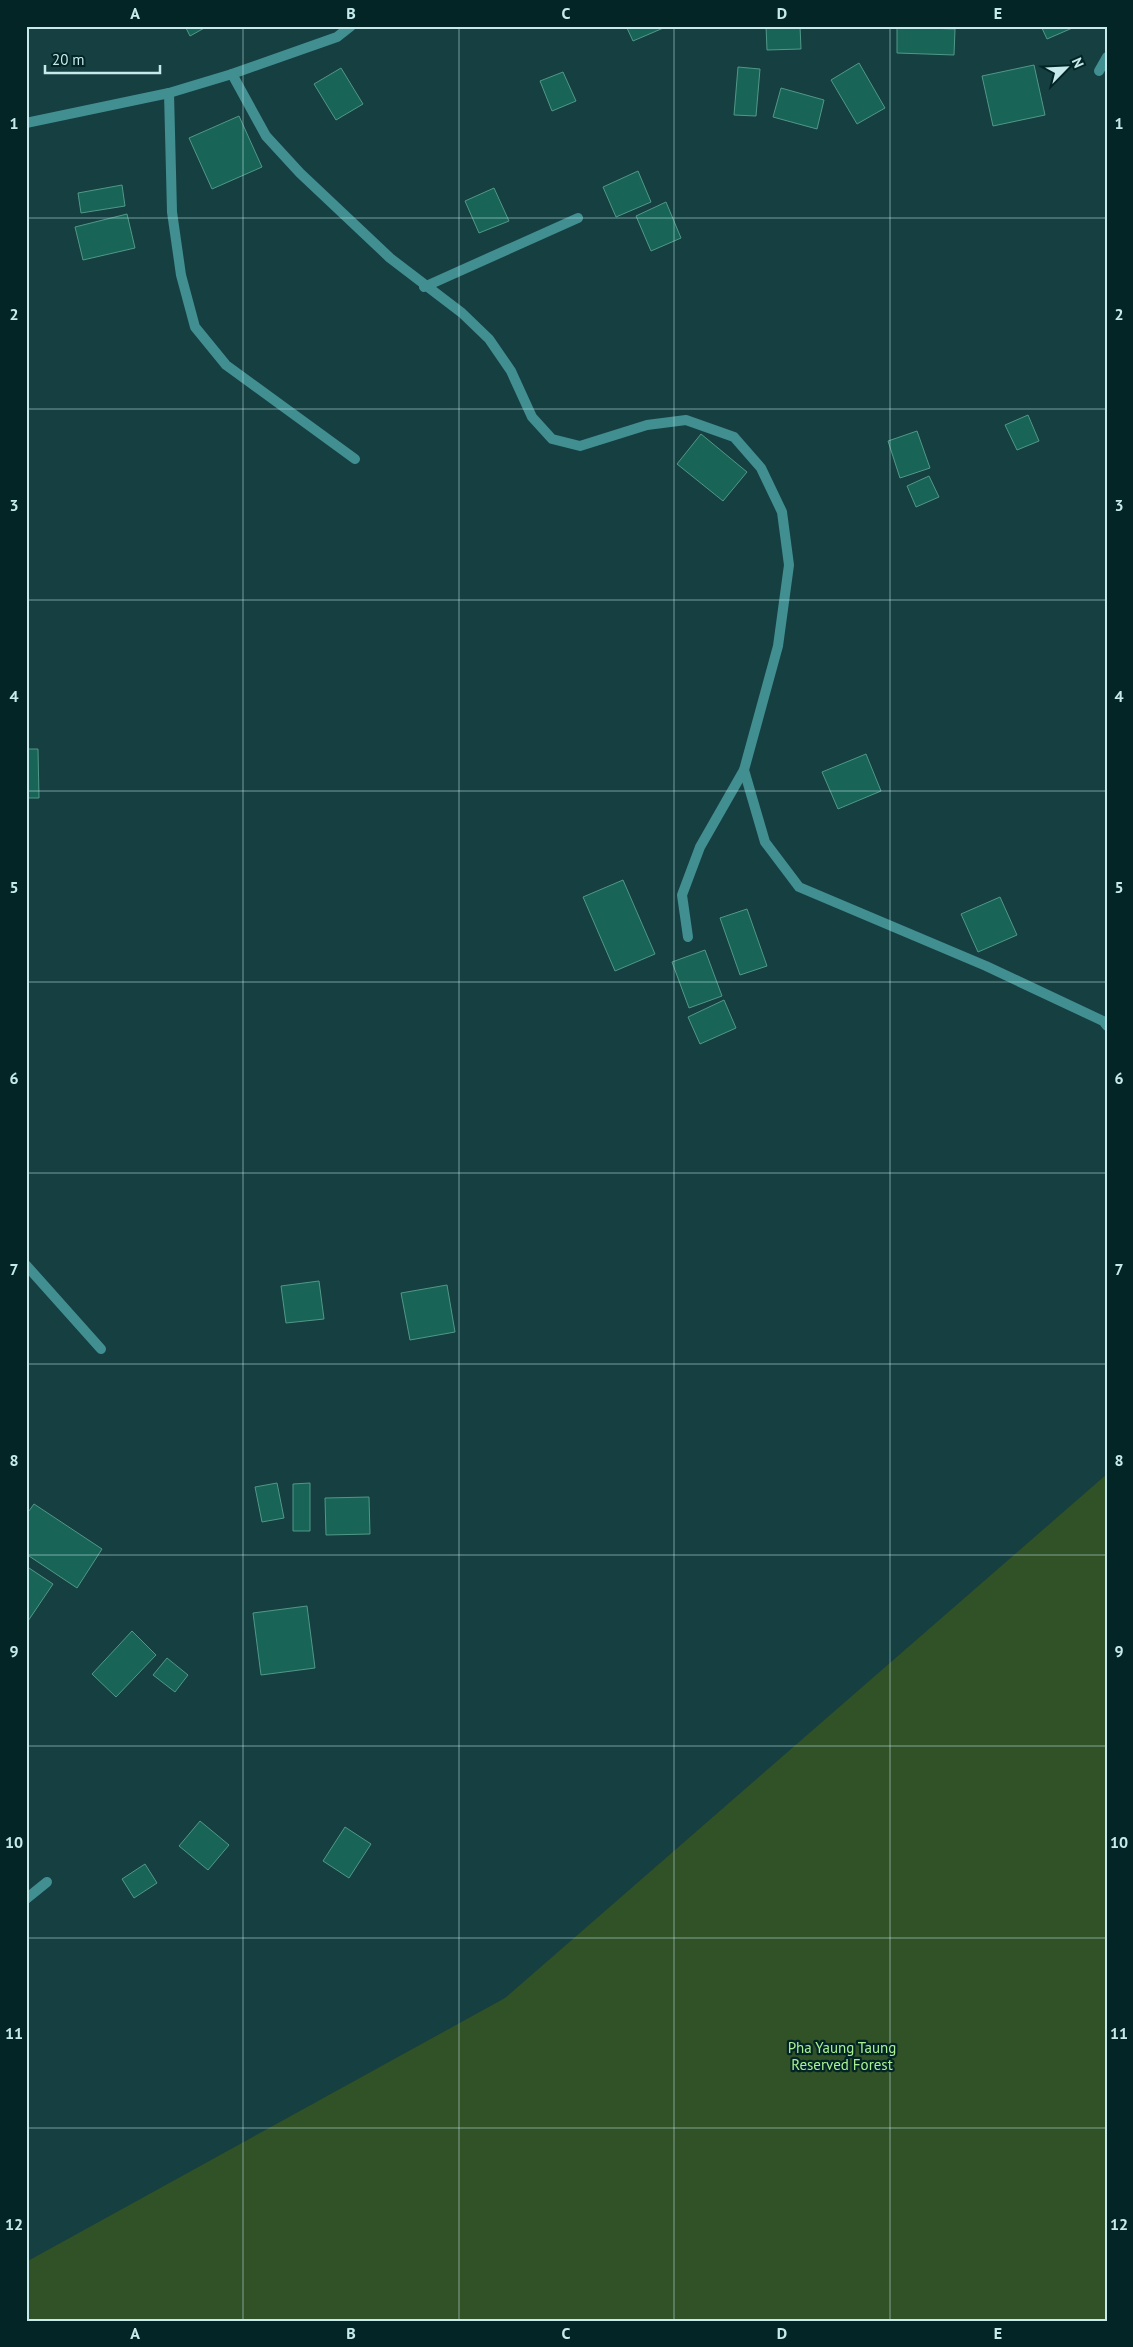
<svg xmlns="http://www.w3.org/2000/svg" width="1133" height="2347" viewBox="0 0 1133 2347" font-family="'PT Sans',sans-serif">
<style>
.green{fill:#315126}
.building{fill:#186557;stroke:#519888}
.lines{fill:none;stroke-linecap:round;stroke-linejoin:round}
.street{stroke:#418f91;stroke-width:10}
.grid{fill:none;stroke:#c7ebec;stroke-width:1;stroke-opacity:0.55}
.labels{text-anchor:middle;dominant-baseline:central;stroke-width:4.5;stroke-linejoin:round;paint-order:stroke}
.park-label{font-size:15px;fill:#abf094;stroke:#032526}
.neatline{fill:none;stroke:#c7ebec;stroke-width:2}
.grid-label{font-size:16px;text-anchor:middle;font-weight:bold;fill:#c7ebec}
</style>
<rect width="100%" height="100%" fill="#163f41"/>
<!-- green -->
<path class="green" d="M1107 1474V2321H26V2262L505 1998Z"/>
<!-- building -->
<g class="building">
<path d="M185 26H208L190 36Z"/>
<path d="M626 26H668L633 41Z"/>
<path d="M766 26H800L801 49 767 50Z"/>
<path d="M1041 26H1077L1047 39Z"/>
<path d="M897 27 955 29 954 55 897 53Z"/>
<path d="M859 63 885 108 857 124 831 80Z"/>
<path d="M1034 65 1045 115 993 126 982 76Z"/>
<path d="M738 67 760 69 756 116 734 115Z"/>
<path d="M341 68 363 104 336 120 314 84Z"/>
<path d="M563 72 576 101 552 111 540 81Z"/>
<path d="M781 88 824 100 817 129 773 117Z"/>
<path d="M239 116 262 167 212 189 189 138Z"/>
<path d="M638 171 651 202 616 217 603 187Z"/>
<path d="M122 185 125 206 81 213 78 193Z"/>
<path d="M494 188 509 221 479 233 465 201Z"/>
<path d="M666 202 681 238 651 251 636 216Z"/>
<path d="M127 214 135 248 83 260 75 227Z"/>
<path d="M1028 415 1039 441 1017 450 1005 425Z"/>
<path d="M917 431 930 468 900 478 888 441Z"/>
<path d="M701 434 747 472 723 501 677 464Z"/>
<path d="M929 476 939 497 916 507 907 486Z"/>
<path d="M26 749H38L39 798H26Z"/>
<path d="M866 754 881 791 838 809 822 772Z"/>
<path d="M623 880 655 954 615 971 583 897Z"/>
<path d="M1000 897 1017 935 978 952 961 914Z"/>
<path d="M747 909 767 966 740 975 720 918Z"/>
<path d="M705 950 722 996 689 1008 672 962Z"/>
<path d="M724 1000 736 1028 700 1044 688 1017Z"/>
<path d="M319 1281 324 1319 286 1323 281 1286Z"/>
<path d="M447 1285 455 1332 410 1340 401 1293Z"/>
<path d="M277 1483 284 1518 262 1522 255 1487Z"/>
<path d="M310 1483V1531H293V1484Z"/>
<path d="M369 1497 370 1534 326 1535 325 1498Z"/>
<path d="M34 1504 102 1549 77 1588 26 1554V1515Z"/>
<path d="M26 1566 53 1584 26 1624Z"/>
<path d="M307 1606 315 1668 261 1675 253 1613Z"/>
<path d="M132 1631 156 1655 116 1697 92 1674Z"/>
<path d="M167 1658 188 1675 175 1692 153 1675Z"/>
<path d="M200 1821 229 1845 208 1870 179 1846Z"/>
<path d="M345 1827 371 1844 349 1878 323 1861Z"/>
<path d="M145 1864 157 1883 134 1898 122 1879Z"/>
</g>
<g class="lines">
<!-- street -->
<g class="street">
<path d="M1099 71 1107 57"/>
<path d="M232 74 337 37 351 26"/>
<path d="M169 93 172 212 181 275 195 327 226 365 355 459"/>
<path d="M26 123 169 93 232 74 266 136 300 173 390 258 462 313 489 339 511 371 532 417 552 439 580 446 647 425 686 420 734 437 761 468 782 512 789 565 778 646 744 770 765 842 799 887 986 966 1103 1021 1107 1026"/>
<path d="M424 287 578 218"/>
<path d="M688 937 682 895 700 847 744 770"/>
<path d="M26 1265 101 1349"/>
<path d="M26 1899 47 1882"/>
</g>
</g>
<!-- grid -->
<path class="grid" d="M243 26V2321M459 26V2321M674 26V2321M890 26V2321M26 218H1107M26 409H1107M26 600H1107M26 791H1107M26 982H1107M26 1173H1107M26 1364H1107M26 1555H1107M26 1746H1107M26 1938H1107M26 2128H1107"/>
<g class="labels">
<!-- park labels -->
<g class="park-label">
<text x="842" y="2047">Pha Yaung Taung<tspan x="842" dy="17">Reserved Forest</tspan></text>
</g>
</g>
<!-- border -->
<rect width="1133" height="2347" fill="none" stroke="#032526" stroke-width="55"/>
<!-- north arrow -->
<g transform="translate(1066 68) rotate(66)" stroke="#032526" stroke-width="4" paint-order="stroke">
<path d="M0-4L9 19L0 12L-9 19Z" fill="#c7ebec"/>
<text y="-8" font-size="14" font-weight="bold" text-anchor="middle" fill="#c7ebec">N</text>
</g>
<!-- scale -->
<path d="M45 65v8h115v-8" fill="none" stroke="#c7ebec" stroke-width="2.5"/>
<text x="52" y="65" font-size="15" fill="#c7ebec" stroke="#032526" stroke-width="4" paint-order="stroke">20 m</text>
<rect x="28" y="28" width="1078" height="2292" class="neatline"/>
<g class="grid-label">
<text x="135" y="19">A</text>
<text x="351" y="19">B</text>
<text x="566" y="19">C</text>
<text x="782" y="19">D</text>
<text x="998" y="19">E</text>
<text x="14" y="129">1</text>
<text x="1119" y="129">1</text>
<text x="14" y="320">2</text>
<text x="1119" y="320">2</text>
<text x="14" y="511">3</text>
<text x="1119" y="511">3</text>
<text x="14" y="702">4</text>
<text x="1119" y="702">4</text>
<text x="14" y="893">5</text>
<text x="1119" y="893">5</text>
<text x="14" y="1084">6</text>
<text x="1119" y="1084">6</text>
<text x="14" y="1275">7</text>
<text x="1119" y="1275">7</text>
<text x="14" y="1466">8</text>
<text x="1119" y="1466">8</text>
<text x="14" y="1657">9</text>
<text x="1119" y="1657">9</text>
<text x="14" y="1848">10</text>
<text x="1119" y="1848">10</text>
<text x="14" y="2039">11</text>
<text x="1119" y="2039">11</text>
<text x="14" y="2230">12</text>
<text x="1119" y="2230">12</text>
<text x="135" y="2339">A</text>
<text x="351" y="2339">B</text>
<text x="566" y="2339">C</text>
<text x="782" y="2339">D</text>
<text x="998" y="2339">E</text>
</g>
</svg>
